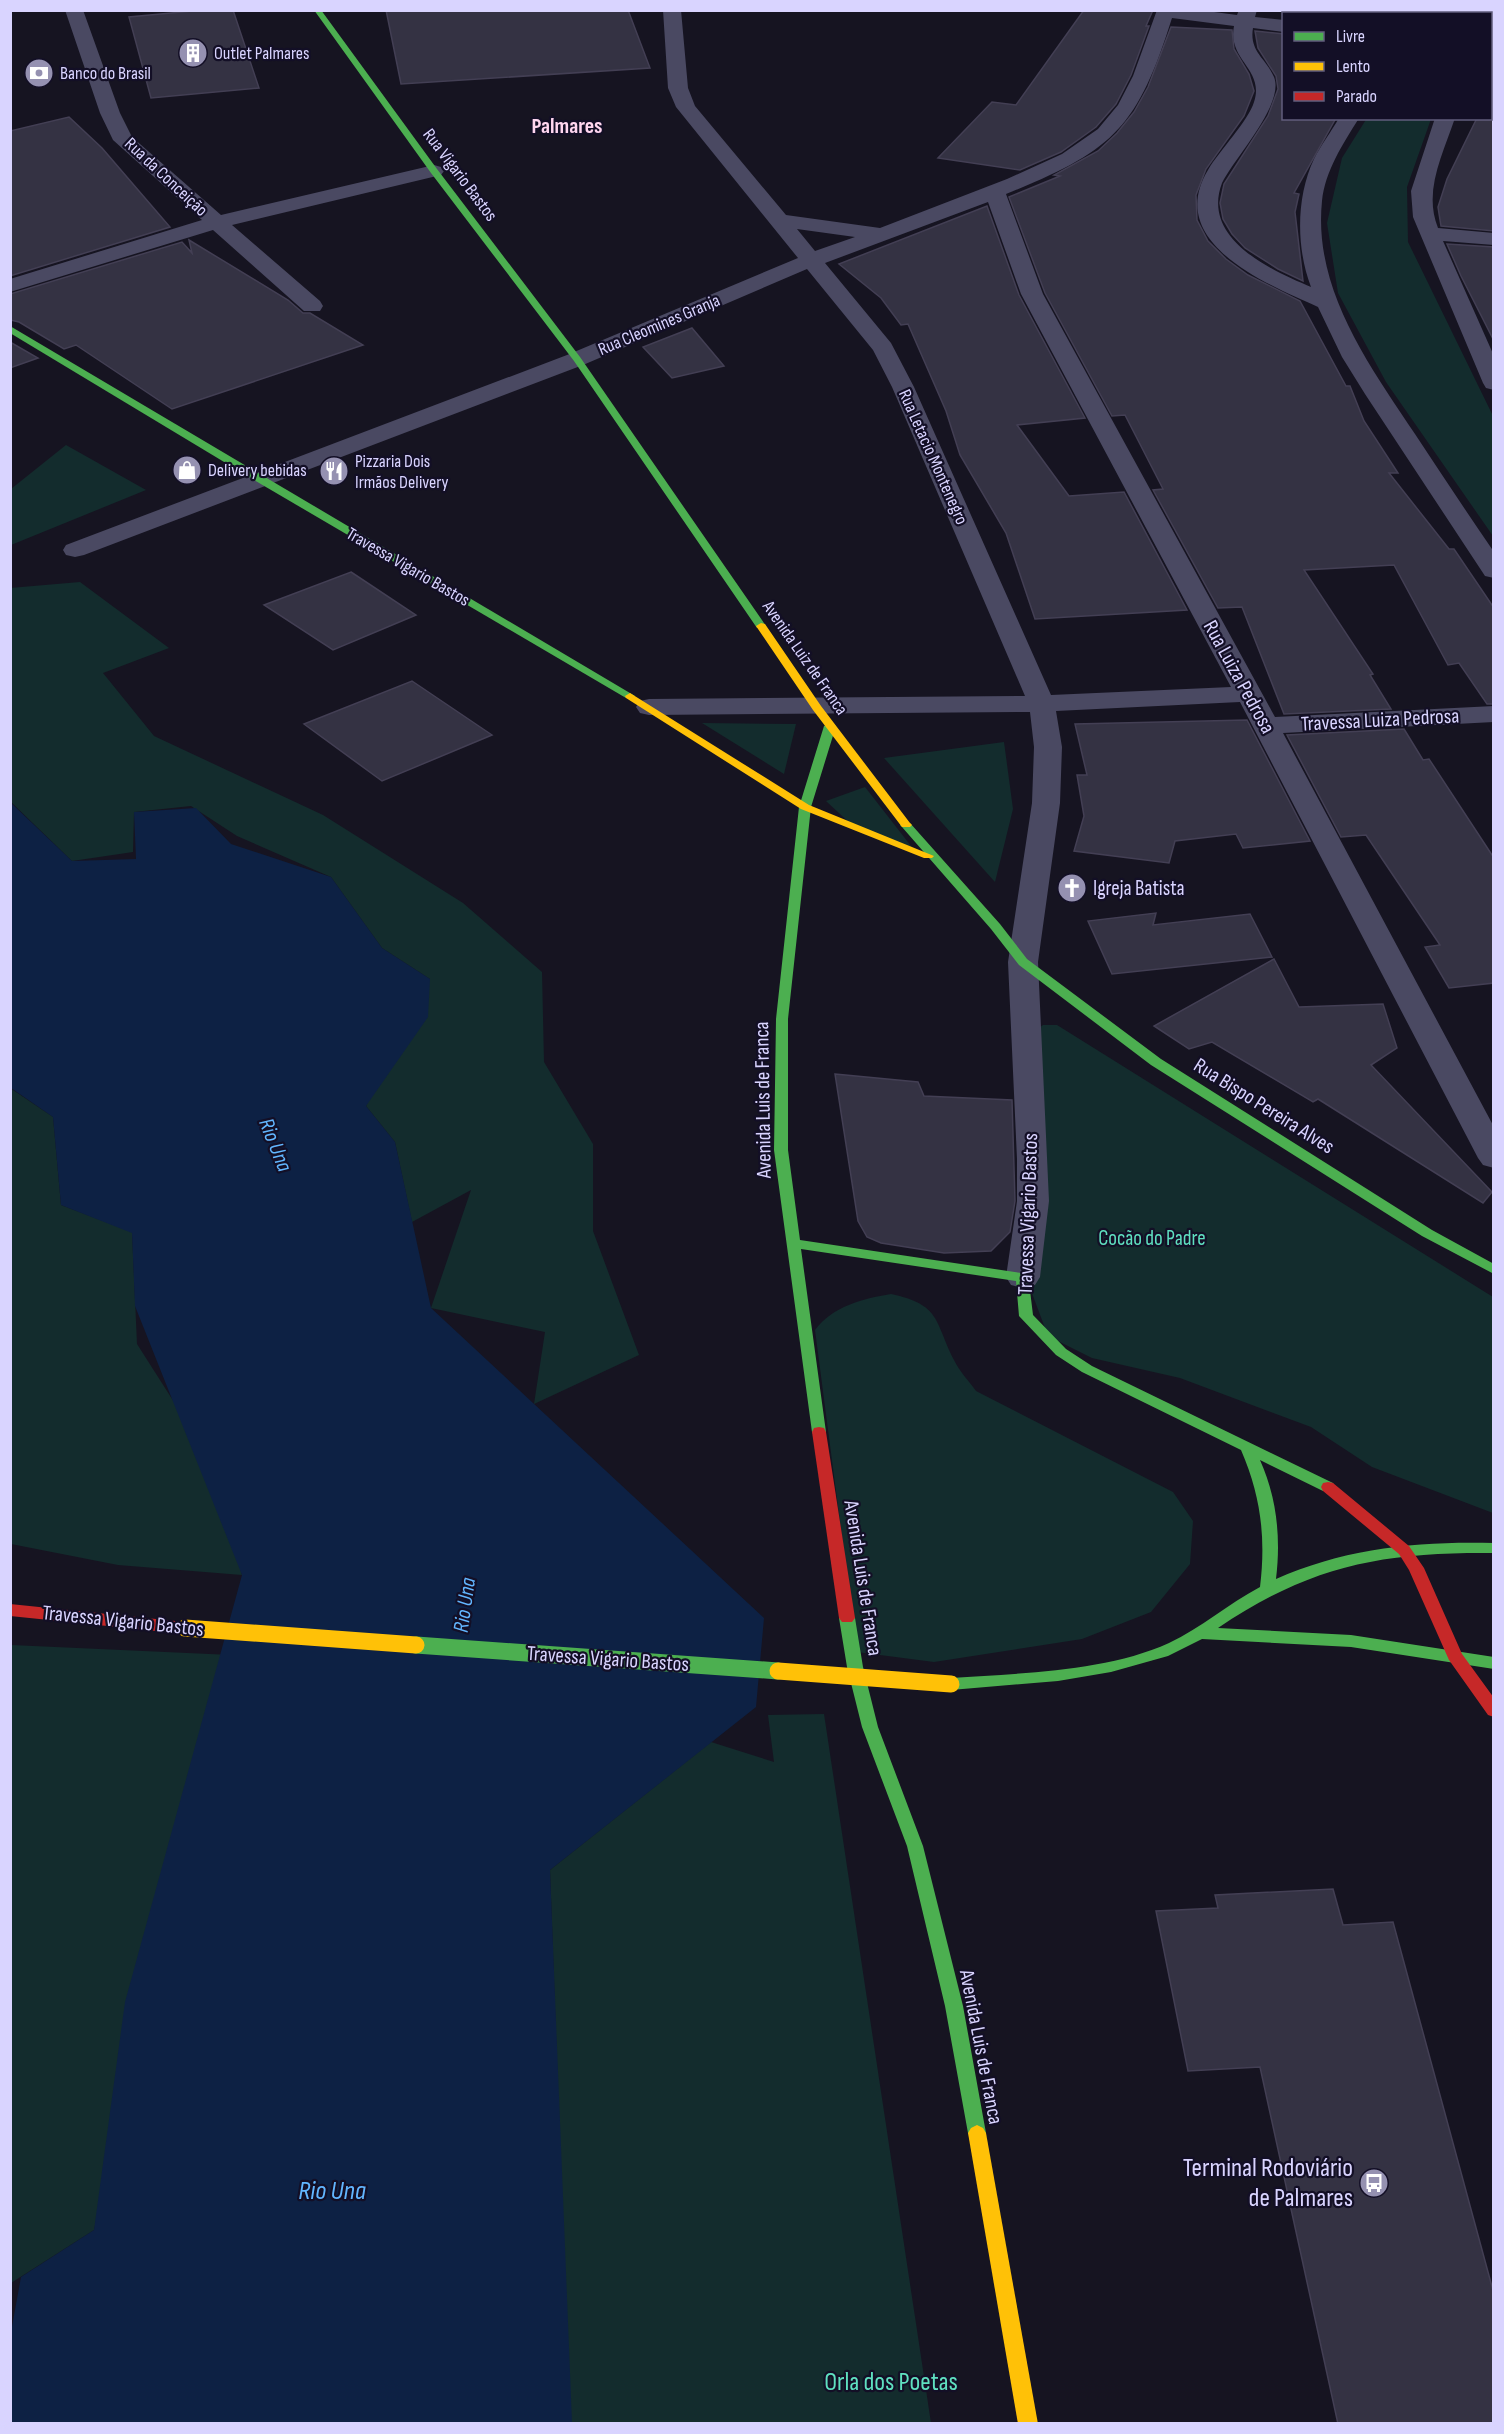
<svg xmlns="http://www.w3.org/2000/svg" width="1504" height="2434" viewBox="0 0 1504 2434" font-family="'Sofia Sans Condensed',sans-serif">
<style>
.green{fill:#132c2d}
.water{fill:#0d2144}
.building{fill:#343243;stroke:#433f54;stroke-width:1.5}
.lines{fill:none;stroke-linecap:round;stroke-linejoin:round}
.street{fill:#4a4962;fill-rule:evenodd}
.fast{fill:#4caf50;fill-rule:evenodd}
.slow{fill:#ffc107;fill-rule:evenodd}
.jam{fill:#c62828;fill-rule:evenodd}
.fast-bridge{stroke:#4caf50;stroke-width:17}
.slow-bridge{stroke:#ffc107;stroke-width:17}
.labels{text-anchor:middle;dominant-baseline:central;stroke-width:4.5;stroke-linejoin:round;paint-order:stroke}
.far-poi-label{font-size:18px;fill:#d9d4ff;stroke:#130f26;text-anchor:start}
.far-street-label{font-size:18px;fill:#d9d4ff;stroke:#130f26}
.street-label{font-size:21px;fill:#d9d4ff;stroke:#130f26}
.poi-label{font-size:21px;fill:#d9d4ff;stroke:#130f26;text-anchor:start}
.park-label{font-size:21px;fill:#5fe0c0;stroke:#130f26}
.far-district-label{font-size:22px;font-weight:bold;fill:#ffd6f0;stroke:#130f26}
.water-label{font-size:22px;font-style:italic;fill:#62b6ff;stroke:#130f26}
.near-poi-label{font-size:26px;fill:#d9d4ff;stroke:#130f26;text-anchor:end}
.near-park-label{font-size:26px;fill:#5fe0c0;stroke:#130f26}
.near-water-label{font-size:27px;font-style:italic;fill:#62b6ff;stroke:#130f26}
</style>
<rect width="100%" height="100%" fill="#161421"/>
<!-- green -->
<g class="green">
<path d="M1367 118 1431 119 1407 187 1408 242 1493 416V536L1386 382 1338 293 1327 223 1342 158Z"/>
<path d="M66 445 146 490 11 545V489Z"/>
<path d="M80 582 169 648 103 673 154 736 323 815 463 903 542 972 544 1062 593 1144V1231L639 1355 534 1404 545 1332 431 1308 471 1190 412 1222 395 1142 366 1106 430 979 382 948 331 877 237 836 191 806 134 812 133 852 72 861 11 802 10 588Z"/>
<path d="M702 723 796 724 784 774Z"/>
<path d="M1004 742 1013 809 995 882 884 758Z"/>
<path d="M865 787 918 855 854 827 826 801Z"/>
<path d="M1043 1025H1057L1493 1297V1513L1372 1467 1311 1427 1180 1378 1092 1358 1048 1336 1018 1256 1026 1038Z"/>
<path d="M10 1088 53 1117 61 1205 132 1232 137 1344 209 1457 242 1575 118 1565 11 1544Z"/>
<path d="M891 1294C941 1305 934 1320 954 1360 959 1371 969 1381 976 1391L1173 1492 1193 1521 1190 1564 1151 1612 1082 1639 934 1662 857 1652 815 1330C833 1306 862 1299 891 1294Z"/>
<path d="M11 1645 231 1655 94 2230 11 2283Z"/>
<path d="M824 1714 931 2423H570L550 1870 711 1742 774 1762 768 1715Z"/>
</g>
<!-- water -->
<path class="water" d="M10 802 72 861 136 859 134 812 196 808 231 844 331 877 382 948 430 979 428 1017 366 1106 395 1142 431 1308 764 1618 756 1707 550 1870 572 2423H11V2332L21 2277 94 2230 125 2002 242 1575 135 1306 132 1233 61 1205 53 1117 11 1088Z"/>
<!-- building -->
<g class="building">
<path d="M203 10H233L259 88 151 98 129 17Z"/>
<path d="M386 10H628L650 68 401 84Z"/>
<path d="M1084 10H1153L1146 26H1149L1131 75 1116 104 1096 127 1061 152 1020 170 938 158 992 102 1016 105Z"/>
<path d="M1171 27 1232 30 1234 49 1249 74 1254 91 1244 116 1206 169 1196 195 1197 220 1208 241 1226 259 1248 275 1300 301 1346 386H1350L1364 421 1398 473H1389L1449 549H1454L1494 608V704H1487L1459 663 1448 665 1394 565 1304 570 1373 674 1370 675 1391 709 1284 714 1242 607 1218 608 1153 490 1163 489 1125 415 1112 416 1045 293 1009 197 1060 176 1054 175 1098 151 1117 133 1134 112 1148 87Z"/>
<path d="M1255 31 1284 34V118H1336L1294 193 1299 194 1295 212 1303 281 1278 269 1245 248 1232 234 1223 219 1220 203 1224 184 1268 116 1278 89 1276 76 1258 48Z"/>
<path d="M1494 87V231L1441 226 1438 207 1447 179 1477 118H1491V93Z"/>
<path d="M69 117 102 148 170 227 10 276V131Z"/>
<path d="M987 206 1019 295 1085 418 1017 425 1069 496 1124 492 1187 610 1035 619 1006 533 960 455 946 411 908 324 901 325 881 298 839 264Z"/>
<path d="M189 240 288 300 303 313H310L363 345 172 409 76 345 64 349 19 322 10 320V294L182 242 192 253Z"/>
<path d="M1447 244 1494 247V341L1461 276Z"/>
<path d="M692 328 724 366 672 378 643 347Z"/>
<path d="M10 342 38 358 10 368Z"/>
<path d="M351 572 416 615 333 650 264 605Z"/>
<path d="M412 681 492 735 382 781 304 724Z"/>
<path d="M1247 720 1310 841 1243 848 1236 834 1175 841 1169 863 1074 851 1084 816 1077 775H1087L1075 724Z"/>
<path d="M1404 729 1423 760 1429 759 1494 858V983L1449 988 1425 947 1440 945 1366 835 1341 837 1287 735Z"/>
<path d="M1156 913 1153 925 1250 914 1272 957 1112 974 1088 921Z"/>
<path d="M1274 959 1299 1007 1383 1004 1397 1048 1371 1065 1492 1192 1483 1203 1318 1099 1313 1102 1212 1042 1189 1049 1154 1026Z"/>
<path d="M835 1074 918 1082 924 1096 1012 1100 1015 1201 1010 1232 991 1251 944 1253 881 1243 867 1237 858 1221Z"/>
<path d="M1333 1889 1343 1925 1393 1922 1494 2294V2424H1338L1260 2067 1188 2071 1156 1911 1218 1908 1215 1895Z"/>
</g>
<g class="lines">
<!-- street -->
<g class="street">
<path d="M65 10H83L120 113 132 137 221 215 434 165 441 167 444 171 441 175 232 225 320 301 323 306 320 311H304L213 230 10 292V279L202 220 113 140 100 113Z"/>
<path d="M663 10H681L688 88 695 106 786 215 880 228 1007 179 1062 154 1098 129 1118 105 1133 76 1157 10H1199L1237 15 1239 10H1257L1255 17 1284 20V32L1253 28C1249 52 1266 58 1274 77 1285 104 1235 157 1222 183 1201 238 1270 270 1311 287 1296 248 1296 197 1314 159 1321 145 1331 132 1339 118H1359C1343 144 1325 171 1322 201 1313 289 1369 365 1415 434 1441 473 1467 513 1494 552V578L1485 576 1365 394 1342 357 1318 307C1267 284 1164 243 1208 170 1219 151 1249 120 1254 102 1265 69 1227 60 1234 26L1172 18C1137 129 1113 151 1006 194L1043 294 1275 717 1494 706V722L1283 733 1494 1127V1168L1483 1165 1478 1158 1240 702 1056 711 1062 747 1060 803 1038 962 1049 1201 1040 1277 1035 1285 1023 1288 1011 1285 1006 1277 1017 1201V1159L1008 962 1032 803 1034 747 1030 712 649 715 640 713 636 707 640 701 649 699 1025 696 892 387 873 350 807 269 583 365 84 555 75 557 66 555 63 550 66 545 567 355 798 258 676 107 668 88ZM988 202 1021 294 1231 687 1051 695 914 387 891 343 825 263ZM797 229 855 237 815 251Z"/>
<rect x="1490" y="43" width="4" height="12"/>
<path d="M1435 118H1455C1443 154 1423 191 1438 228L1494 233V245L1443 241 1494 356V390L1486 388 1483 383 1413 217 1411 191Z"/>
</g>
<!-- fast -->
<g class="fast">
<path d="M314 10H321L437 169 580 357 766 626 765 628H757L574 361 431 173Z"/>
<path d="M10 326 635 696 634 698H626L254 480 10 333Z"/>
<path d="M830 723 836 726 811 807 788 1019V1150L800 1240 1028 1274 1033 1315 1066 1349 1092 1366 1333 1483 1335 1487 1333 1491H1323L1260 1460C1277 1498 1281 1538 1276 1579 1345 1548 1419 1541 1494 1543V1553C1383 1552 1311 1565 1218 1628L1351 1635 1494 1657V1669L1351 1647 1202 1639 1168 1656 1111 1672 1058 1681 951 1690 945 1688 943 1684 945 1680 951 1678C1021 1673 1105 1672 1169 1643 1201 1628 1228 1604 1260 1587 1266 1538 1261 1496 1241 1450L1082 1372 1056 1355 1019 1316 1016 1281 801 1249 826 1432 824 1436H814L812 1432 774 1150 776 1019 799 807 824 726Z"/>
<path d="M906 822 910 823 1000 924 1027 959 1161 1059 1432 1230 1494 1264V1274L1422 1236 1151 1065 1019 965 991 929 902 827 900 825 902 823Z"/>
<path d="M847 1612 852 1614 855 1618 863 1667 878 1727 923 1846 963 2006 986 2133 983 2138 977 2141 971 2138 968 2133 945 2006 907 1846 862 1727 847 1667 839 1618 842 1614Z"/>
</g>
<!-- slow -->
<g class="slow">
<path d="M761 623 765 624 821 706 910 823 912 825 910 827H902L813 710 756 626Z"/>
<path d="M630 693 809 805 934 856 932 858H924L801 809 626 698 625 696Z"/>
<path d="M977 2125 983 2128 986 2133 1038 2424H1018L968 2133 971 2128Z"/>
</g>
<!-- jam -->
<g class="jam">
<path d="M819 1427 824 1428 826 1432 855 1618 852 1622H842L839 1618 812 1432 814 1428Z"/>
<path d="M1328 1482 1333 1483 1409 1546 1424 1568 1462 1654 1494 1698V1717L1488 1715 1449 1660 1409 1570 1399 1554 1323 1491 1321 1487 1323 1483Z"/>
<path d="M10 1604 185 1622 190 1624 193 1628 190 1632 185 1634 10 1616Z"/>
</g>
<!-- fast-bridge -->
<path class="fast-bridge" d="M416 1645 778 1671"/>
<!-- slow-bridge -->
<g class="slow-bridge">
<path d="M185 1628 416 1645"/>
<path d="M778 1671 951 1684"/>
</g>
</g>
<!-- icons -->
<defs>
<g id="building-disc" transform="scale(1.5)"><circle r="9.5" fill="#9591b1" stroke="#130f26"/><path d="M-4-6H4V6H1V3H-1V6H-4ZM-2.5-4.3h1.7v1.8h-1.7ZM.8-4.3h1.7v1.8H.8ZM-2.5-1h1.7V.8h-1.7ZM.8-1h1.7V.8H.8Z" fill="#fff"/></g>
<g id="bank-disc" transform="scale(1.5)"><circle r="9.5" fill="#9591b1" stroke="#130f26"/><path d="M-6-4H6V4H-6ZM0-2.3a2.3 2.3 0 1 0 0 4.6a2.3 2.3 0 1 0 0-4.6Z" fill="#fff"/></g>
<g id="shop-disc" transform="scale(1.5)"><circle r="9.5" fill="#9591b1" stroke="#130f26"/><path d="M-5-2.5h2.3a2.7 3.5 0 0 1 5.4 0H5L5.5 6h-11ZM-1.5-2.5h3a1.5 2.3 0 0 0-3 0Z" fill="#fff"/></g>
<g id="restaurant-disc" transform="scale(1.5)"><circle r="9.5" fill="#9591b1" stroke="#130f26"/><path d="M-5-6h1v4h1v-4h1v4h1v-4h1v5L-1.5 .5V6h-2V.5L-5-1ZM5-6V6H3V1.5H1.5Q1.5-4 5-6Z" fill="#fff"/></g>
<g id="church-disc" transform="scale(1.5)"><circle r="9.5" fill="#9591b1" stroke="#130f26"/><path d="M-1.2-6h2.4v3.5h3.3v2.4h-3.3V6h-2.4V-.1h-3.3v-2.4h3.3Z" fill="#fff"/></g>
<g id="bus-disc" transform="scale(1.5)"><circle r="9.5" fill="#9591b1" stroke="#130f26"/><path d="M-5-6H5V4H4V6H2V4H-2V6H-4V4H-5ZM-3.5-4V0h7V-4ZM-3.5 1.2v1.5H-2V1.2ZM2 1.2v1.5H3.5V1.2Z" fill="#fff"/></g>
</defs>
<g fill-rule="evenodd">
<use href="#building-disc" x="193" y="53"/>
<use href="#bank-disc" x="39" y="73"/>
<use href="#shop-disc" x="187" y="470"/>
<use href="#restaurant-disc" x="334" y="471"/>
<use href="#church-disc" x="1072" y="888"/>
<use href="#bus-disc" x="1374" y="2183"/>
</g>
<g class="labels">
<!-- far-poi labels -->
<g class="far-poi-label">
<text x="214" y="53">Outlet Palmares</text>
<text x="60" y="73">Banco do Brasil</text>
<text x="355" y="461">Pizzaria Dois<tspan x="355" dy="21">Irmãos Delivery</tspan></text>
<text x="208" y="470">Delivery bebidas</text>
</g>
<!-- far-street labels -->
<g class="far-street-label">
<text transform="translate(460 175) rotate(53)">Rua Vigario Bastos</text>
<text transform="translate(166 177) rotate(43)">Rua da Conceição</text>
<text transform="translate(659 325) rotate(-23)">Rua Cleomines Granja</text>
<text transform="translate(933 457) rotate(66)">Rua Letacio Montenegro</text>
<text transform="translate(408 567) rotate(30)">Travessa Vigario Bastos</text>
<text transform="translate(805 658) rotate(55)">Avenida Luiz de Franca</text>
</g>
<!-- street labels -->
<g class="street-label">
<text transform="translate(1239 677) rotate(61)">Rua Luiza Pedrosa</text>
<text transform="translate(1380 720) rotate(-3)">Travessa Luiza Pedrosa</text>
<text transform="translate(763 1100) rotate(-91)">Avenida Luis de Franca</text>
<text transform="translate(1264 1106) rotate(32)">Rua Bispo Pereira Alves</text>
<text transform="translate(1028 1214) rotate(-88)">Travessa Vigario Bastos</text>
<text transform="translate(863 1578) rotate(81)">Avenida Luis de Franca</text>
<text transform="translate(123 1621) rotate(6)">Travessa Vigario Bastos</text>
<text transform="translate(608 1659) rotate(4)">Travessa Vigario Bastos</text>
<text transform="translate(981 2047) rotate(79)">Avenida Luis de Franca</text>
</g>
<!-- poi labels -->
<g class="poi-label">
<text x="1093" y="888">Igreja Batista</text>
</g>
<!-- park labels -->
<g class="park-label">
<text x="1152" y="1238">Cocão do Padre</text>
</g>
<!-- far-district labels -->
<g class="far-district-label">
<text x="567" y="126">Palmares</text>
</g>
<!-- water labels -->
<g class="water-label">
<text transform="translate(275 1145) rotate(68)">Rio Una</text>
<text transform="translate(465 1605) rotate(-82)">Rio Una</text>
</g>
<!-- near-poi labels -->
<g class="near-poi-label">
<text x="1353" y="2168">Terminal Rodoviário<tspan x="1353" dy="30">de Palmares</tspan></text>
</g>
<!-- near-park labels -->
<g class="near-park-label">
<text x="891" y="2382">Orla dos Poetas</text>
</g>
<!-- near-water labels -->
<g class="near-water-label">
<text x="332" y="2191">Rio Una</text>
</g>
</g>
<!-- border -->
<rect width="1504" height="2434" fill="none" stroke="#d9d4ff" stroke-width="24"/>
<!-- legend -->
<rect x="1282" y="12" width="210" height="108" fill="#130f26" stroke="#625e7d" stroke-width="1.5"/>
<rect x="1294" y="32" width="30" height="9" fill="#4caf50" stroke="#625e7d" stroke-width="1.5"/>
<text x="1336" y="42" font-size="18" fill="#d9d4ff">Livre</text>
<rect x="1294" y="62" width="30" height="9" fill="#ffc107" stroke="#625e7d" stroke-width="1.5"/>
<text x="1336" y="72" font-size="18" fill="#d9d4ff">Lento</text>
<rect x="1294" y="92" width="30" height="9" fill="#c62828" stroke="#625e7d" stroke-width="1.5"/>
<text x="1336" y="102" font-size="18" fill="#d9d4ff">Parado</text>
</svg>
